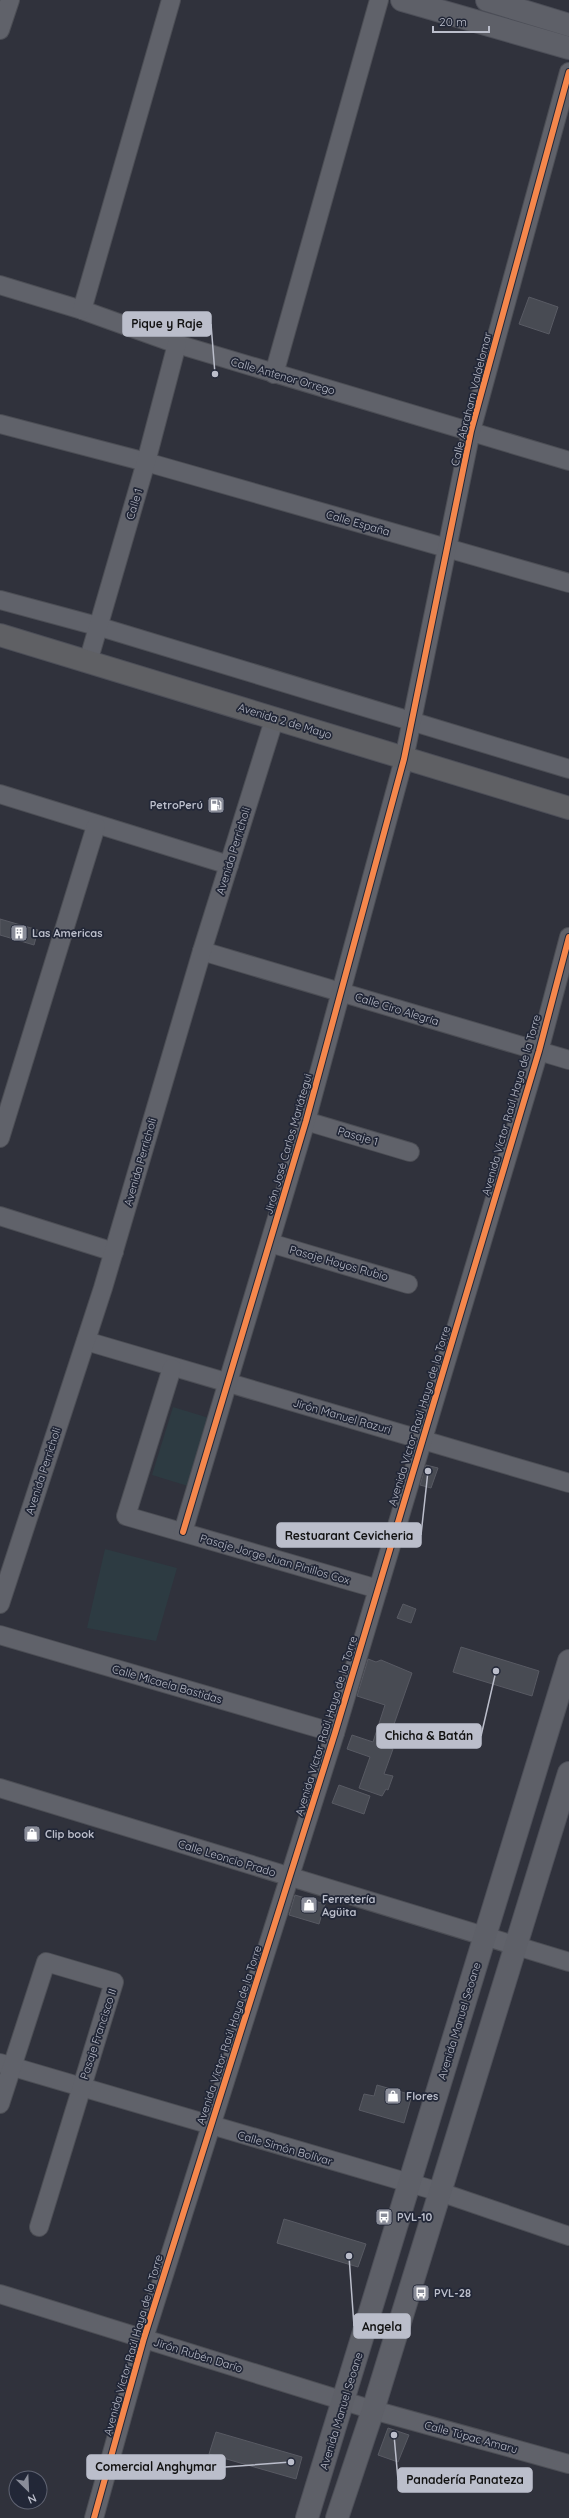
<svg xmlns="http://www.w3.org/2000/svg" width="569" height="2518" viewBox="0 0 569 2518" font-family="Quicksand,sans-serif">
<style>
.green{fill:#2d3b42}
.building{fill:#484b53;stroke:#585a63}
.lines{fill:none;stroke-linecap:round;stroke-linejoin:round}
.street-casing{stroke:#4c4e55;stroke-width:20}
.secondary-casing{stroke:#4d4f58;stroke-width:24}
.highway-casing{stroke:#4c4e57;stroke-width:24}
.street{stroke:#60626a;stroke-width:18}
.secondary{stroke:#5e6068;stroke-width:22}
.highway{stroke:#5f6064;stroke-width:22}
.cycleway-casing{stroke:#222737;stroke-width:8}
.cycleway{stroke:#f5874c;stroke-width:6}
.labels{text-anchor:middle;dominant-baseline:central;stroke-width:3.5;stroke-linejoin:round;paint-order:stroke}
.street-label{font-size:11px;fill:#bbbecb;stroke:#222737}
.poi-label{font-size:11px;font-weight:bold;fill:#bbbecb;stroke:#222737;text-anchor:start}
.leader{fill:none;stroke:#bbbecb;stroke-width:1.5}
.callout-dot{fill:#bbbecb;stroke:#222737;stroke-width:1.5}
.callout{fill:#bbbecb;stroke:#bbbecb;stroke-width:1.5}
.callout-label{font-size:12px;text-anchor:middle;font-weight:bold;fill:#111}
</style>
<rect width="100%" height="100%" fill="#30323c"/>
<!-- green -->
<g class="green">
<path d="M173 1407 209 1418 188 1486 152 1475Z"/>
<path d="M105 1549 177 1568 156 1641 87 1628Z"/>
</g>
<!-- building -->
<g class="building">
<path d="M529 297 558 307 549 334 519 324Z"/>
<path d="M0 919 38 930 34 945 0 935Z"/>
<path d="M426 1465 438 1468 431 1488 420 1485Z"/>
<path d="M403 1604 416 1609 411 1623 397 1618Z"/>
<path d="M461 1647 539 1671 532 1696 453 1672Z"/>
<path d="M368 1659 376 1662 381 1660 412 1673 386 1747 393 1749 384 1774 393 1776 388 1790 386 1789 382 1796 359 1788 370 1757 347 1749 352 1735 373 1742 385 1705 357 1696Z"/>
<path d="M339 1785 370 1796 364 1814 332 1803Z"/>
<path d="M295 1895 325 1904 319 1924 289 1915Z"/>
<path d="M377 2085 412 2095 404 2123 359 2110 364 2094 374 2096Z"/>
<path d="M284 2219 366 2244 358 2267 277 2243Z"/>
<path d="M388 2428 409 2435 398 2462 378 2455Z"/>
<path d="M216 2432 302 2457 296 2479 209 2454Z"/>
</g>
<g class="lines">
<!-- street casing -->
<g class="street-casing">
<g id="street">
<path d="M0 30 10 0"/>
<path d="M0 285 82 310 177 344 569 461"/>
<path d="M82 310 171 0"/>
<path d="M274 374 379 0"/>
<path d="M0 424 146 462 569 583"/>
<path d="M0 600 97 626 569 769"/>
<path d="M88 662 146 462 177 344"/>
<path d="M0 794 229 865"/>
<path d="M202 951 569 1060"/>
<path d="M306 1121 410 1152"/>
<path d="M0 1138 96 826"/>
<path d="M0 1216 114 1252"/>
<path d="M270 1243 408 1284"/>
<path d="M86 1341 569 1483"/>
<path d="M172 1368 126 1516 378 1589"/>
<path d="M183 1532 306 1121 404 759 471 431 569 72"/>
<path d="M0 1604 103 1288 202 951 275 717"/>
<path d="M0 1635 335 1733"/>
<path d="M0 1788 569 1962"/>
<path d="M0 2063 440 2192 569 2236"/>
<path d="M0 2104 46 1962 114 1982 39 2227"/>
<path d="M0 2294 373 2410 569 2464"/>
<path d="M94 2518 144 2338 335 1733 539 1051 569 937"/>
</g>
</g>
<!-- secondary casing -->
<g class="secondary-casing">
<g id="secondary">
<path d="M402 0 569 48"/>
<path d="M487 0 569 25"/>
<path d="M307 2518 569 1661"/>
<path d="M337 2518 373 2410 569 1773"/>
</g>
</g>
<!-- highway casing -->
<g class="highway-casing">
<path id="highway" d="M0 635 569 808"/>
</g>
<!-- street -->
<use href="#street" class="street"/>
<!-- secondary -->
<use href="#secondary" class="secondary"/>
<!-- highway -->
<use href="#highway" class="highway"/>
<!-- cycleway casing -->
<g class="cycleway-casing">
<g id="cycleway">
<path d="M183 1532 306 1121 404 759 471 431 569 72"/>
<path d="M94 2518 144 2338 335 1733 539 1051 569 937"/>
</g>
</g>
<!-- cycleway -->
<use href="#cycleway" class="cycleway"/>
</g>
<!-- icons -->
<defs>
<g id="fuel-square" transform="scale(0.9)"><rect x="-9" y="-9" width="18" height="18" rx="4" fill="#8a8d99" stroke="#222737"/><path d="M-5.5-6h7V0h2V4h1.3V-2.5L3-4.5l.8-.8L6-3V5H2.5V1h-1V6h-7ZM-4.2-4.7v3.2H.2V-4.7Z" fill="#fff"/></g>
<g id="building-square" transform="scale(0.9)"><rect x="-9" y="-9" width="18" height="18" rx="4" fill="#8a8d99" stroke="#222737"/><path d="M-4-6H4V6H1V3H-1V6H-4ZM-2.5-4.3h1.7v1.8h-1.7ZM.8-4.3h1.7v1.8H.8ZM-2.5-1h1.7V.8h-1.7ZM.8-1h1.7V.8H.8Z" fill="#fff"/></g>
<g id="shop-square" transform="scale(0.9)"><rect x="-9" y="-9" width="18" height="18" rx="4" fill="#8a8d99" stroke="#222737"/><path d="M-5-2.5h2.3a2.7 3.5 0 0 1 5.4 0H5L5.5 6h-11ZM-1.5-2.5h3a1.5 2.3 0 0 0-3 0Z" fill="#fff"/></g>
<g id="bus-square" transform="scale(0.9)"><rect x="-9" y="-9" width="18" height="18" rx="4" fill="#8a8d99" stroke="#222737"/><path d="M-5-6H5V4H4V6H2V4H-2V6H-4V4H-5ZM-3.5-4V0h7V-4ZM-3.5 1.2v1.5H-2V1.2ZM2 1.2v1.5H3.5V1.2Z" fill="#fff"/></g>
</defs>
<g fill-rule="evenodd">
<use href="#fuel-square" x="216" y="805"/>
<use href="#building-square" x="19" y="933"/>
<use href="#shop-square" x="32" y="1834"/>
<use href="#shop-square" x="309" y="1905"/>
<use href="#shop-square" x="393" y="2096"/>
<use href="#bus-square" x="384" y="2217"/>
<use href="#bus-square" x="421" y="2293"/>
</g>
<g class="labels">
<!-- street labels -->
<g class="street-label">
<text transform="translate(283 376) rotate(16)">Calle Antenor Orrego</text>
<text transform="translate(471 399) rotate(-76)">Calle Abraham Valdelomar</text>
<text transform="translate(134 504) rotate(-73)">Calle 1</text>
<text transform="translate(358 523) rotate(16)">Calle España</text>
<text transform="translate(285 721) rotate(17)">Avenida 2 de Mayo</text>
<text transform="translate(233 851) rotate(-73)">Avenida Perricholi</text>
<text transform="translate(397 1009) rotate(17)">Calle Ciro Alegría</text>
<text transform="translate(511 1105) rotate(-74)">Avenida Víctor Raúl Haya de la Torre</text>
<text transform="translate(358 1136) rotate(16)">Pasaje 1</text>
<text transform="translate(288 1144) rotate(-74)">Jirón José Carlos Mariátegui</text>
<text transform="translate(140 1162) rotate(-74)">Avenida Perricholi</text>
<text transform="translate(339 1263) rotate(16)">Pasaje Hoyos Rubio</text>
<text transform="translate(342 1416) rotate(16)">Jirón Manuel Razuri</text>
<text transform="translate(419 1416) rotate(-73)">Avenida Víctor Raúl Haya de la Torre</text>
<text transform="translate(43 1471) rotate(-72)">Avenida Perricholi</text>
<text transform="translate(275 1559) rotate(16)">Pasaje Jorge Juan Pinillos Cox</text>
<text transform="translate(167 1684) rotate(16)">Calle Micaela Bastidas</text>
<text transform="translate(326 1726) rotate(-73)">Avenida Víctor Raúl Haya de la Torre</text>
<text transform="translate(227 1858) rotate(17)">Calle Leoncio Prado</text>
<text transform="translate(459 2021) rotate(-73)">Avenida Manuel Seoane</text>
<text transform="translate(98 2034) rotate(-72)">Pasaje Francisco II</text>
<text transform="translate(229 2035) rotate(-72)">Avenida Víctor Raúl Haya de la Torre</text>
<text transform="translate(285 2148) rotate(16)">Calle Simón Bolívar</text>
<text transform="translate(133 2345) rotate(-74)">Avenida Víctor Raúl Haya de la Torre</text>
<text transform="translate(198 2355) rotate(17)">Jirón Rubén Darío</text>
<text transform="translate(341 2411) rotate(-73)">Avenida Manuel Seoane</text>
<text transform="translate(471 2437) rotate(15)">Calle Túpac Amaru</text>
</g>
<!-- poi labels -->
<g class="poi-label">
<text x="203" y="805" text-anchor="end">PetroPerú</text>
<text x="32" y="933">Las Americas</text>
<text x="45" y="1834">Clip book</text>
<text x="322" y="1899">Ferretería<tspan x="322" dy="13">Agüita</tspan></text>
<text x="406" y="2096">Flores</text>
<text x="397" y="2217">PVL-10</text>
<text x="434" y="2293">PVL-28</text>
</g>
</g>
<!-- callouts -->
<path class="leader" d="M215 374L211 324M428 1471L421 1535M496 1671L481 1736M349 2256L354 2326M291 2462L225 2467M394 2435L398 2480"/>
<g class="callout-dot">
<circle cx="215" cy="374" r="4"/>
<circle cx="428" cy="1471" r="4"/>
<circle cx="496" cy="1671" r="4"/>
<circle cx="349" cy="2256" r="4"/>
<circle cx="291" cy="2462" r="4"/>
<circle cx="394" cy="2435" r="4"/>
</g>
<g class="callout">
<rect x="123" y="312" width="88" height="24" rx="4"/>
<rect x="277" y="1523" width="144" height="24" rx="4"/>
<rect x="377" y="1724" width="104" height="24" rx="4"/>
<rect x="354" y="2314" width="56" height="24" rx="4"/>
<rect x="87" y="2455" width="138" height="24" rx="4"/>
<rect x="398" y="2468" width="134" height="24" rx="4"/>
</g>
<g class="callout-label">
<text x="167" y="328">Pique y Raje</text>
<text x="349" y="1540">Restuarant Cevicheria</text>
<text x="429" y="1740">Chicha &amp; Batán</text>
<text x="382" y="2331">Angela</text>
<text x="156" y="2471">Comercial Anghymar</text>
<text x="465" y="2484">Panadería Panateza</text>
</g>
<!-- north arrow -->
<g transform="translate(28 2490) rotate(156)"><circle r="19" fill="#222737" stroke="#5f6372"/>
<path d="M0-3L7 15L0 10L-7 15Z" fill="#8a8d99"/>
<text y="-6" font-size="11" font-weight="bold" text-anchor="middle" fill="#bbbecb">N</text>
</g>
<!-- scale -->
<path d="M433 26v6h56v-6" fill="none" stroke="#bbbecb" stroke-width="2"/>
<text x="439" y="26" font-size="12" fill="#bbbecb" stroke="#222737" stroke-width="3" paint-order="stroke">20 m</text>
</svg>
